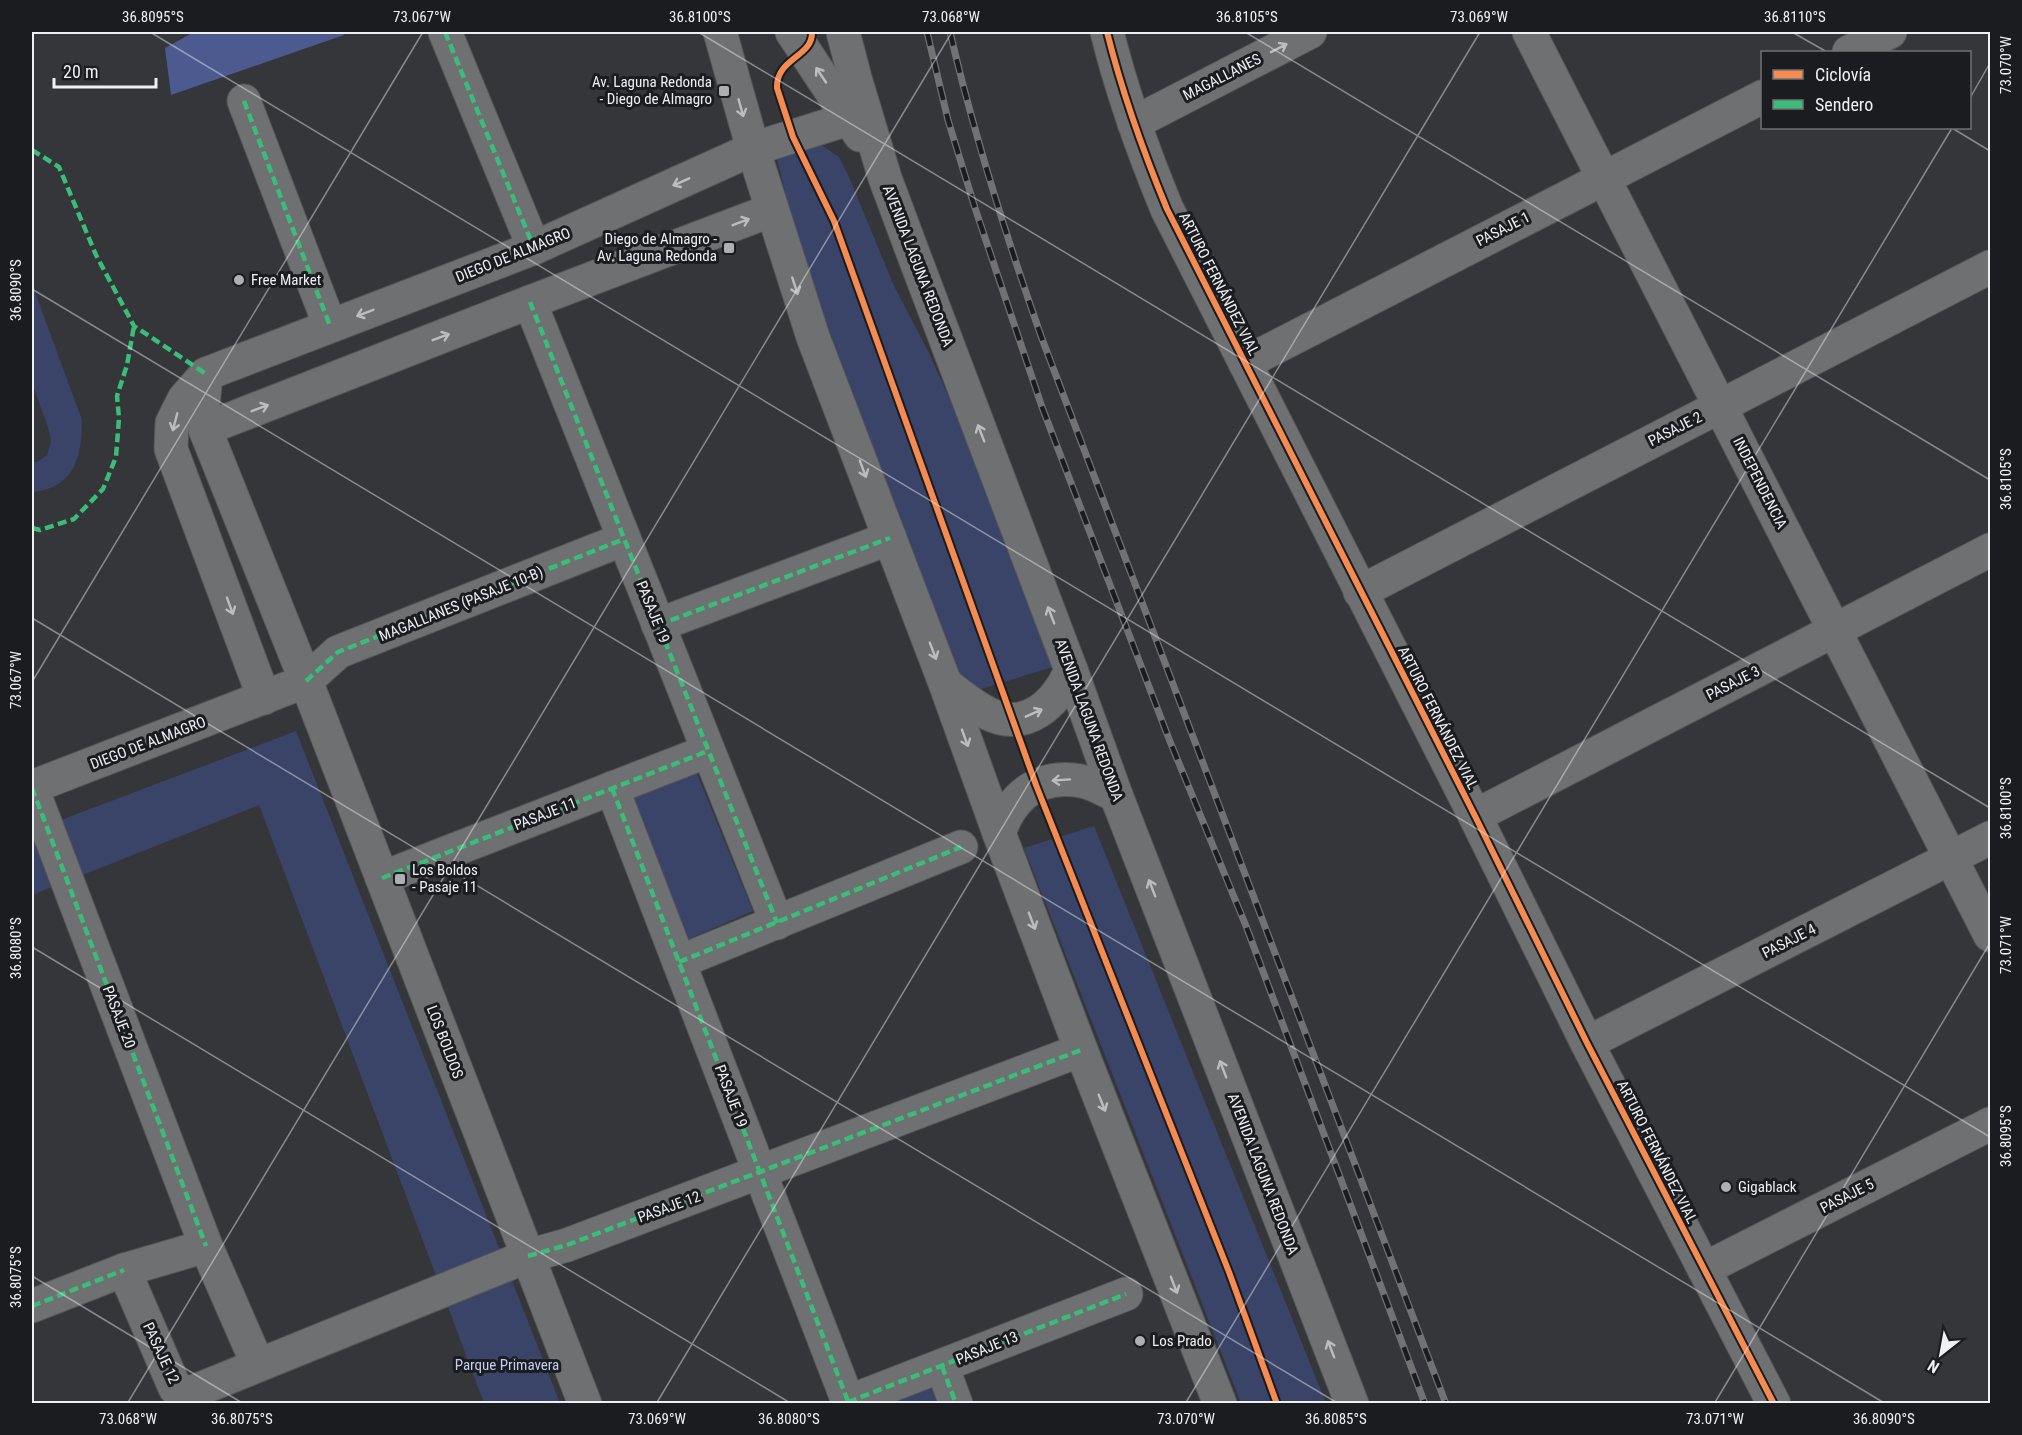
<svg xmlns="http://www.w3.org/2000/svg" width="2022" height="1435" viewBox="0 0 2022 1435" font-family="'Roboto Condensed',sans-serif">
<style>
.green{fill:#3a4468}
.forest{fill:#4c5a90}
.lines{fill:none;stroke-linecap:round;stroke-linejoin:round}
.minor-casing{stroke:#545557;stroke-width:35}
.tertiary-casing{stroke:#545557;stroke-width:35}
.secondary-casing{stroke:#545557;stroke-width:35}
.minor{stroke:#6f7072;stroke-width:33}
.tertiary{stroke:#6f7072;stroke-width:33}
.secondary{stroke:#6f7072;stroke-width:33}
.rail-casing{stroke:#727275;stroke-width:7}
.rail{stroke:#1b1c1f;stroke-width:4.5;stroke-dasharray:14;stroke-linecap:butt}
.quiet{stroke:#3abd76;stroke-width:4.5;stroke-dasharray:9 4.5;stroke-linecap:butt}
.cycleway-casing{stroke:#1b1c1f;stroke-width:10}
.cycleway{stroke:#f68b52;stroke-width:6}
.oneway{stroke:#bcbdc0}
.ticks{fill:none;stroke:#eff0f4;stroke-width:1.5;stroke-opacity:0.45}
.poi-dot{fill:#aeafb3;stroke:#1b1c1f;stroke-width:2}
.labels{text-anchor:middle;dominant-baseline:central;stroke-width:6;stroke-linejoin:round;paint-order:stroke}
.street-label{font-size:15px;fill:#eff0f4;stroke:#1b1c1f}
.poi-label{font-size:15px;fill:#eff0f4;stroke:#1b1c1f;text-anchor:start}
.park-label{font-size:15px;fill:#c3cef3;stroke:#1b1c1f}
.neatline{fill:none;stroke:#eff0f4;stroke-width:2}
.ticks-label{font-size:15px;text-anchor:middle;fill:#eff0f4}
</style>
<rect width="100%" height="100%" fill="#353639"/>
<!-- green -->
<g class="green">
<path d="M817 142 839 157 849 177 894 286 928 351 1069 662 965 694 800 252 776 155Z"/>
<path d="M32 284 82 420C82 457 74 488 33 492L32 462H37L47 455 51 442 49 430 32 383Z"/>
<path d="M296 731 560 1403H484L259 805 32 895V831Z"/>
<path d="M695 769 753 911 684 941 626 795Z"/>
<path d="M1094 826 1326 1403H1241L1024 848Z"/>
<path d="M936 1369 950 1403H865Z"/>
</g>
<!-- forest -->
<path class="forest" d="M194 32H342L344 35 171 95 165 48Z"/>
<g class="lines">
<!-- minor casing -->
<g class="minor-casing">
<g id="minor">
<path d="M445 32 534 248"/>
<path d="M1107 32C1122 92 1143 151 1167 209L1475 816 1587 1043 1774 1404"/>
<path d="M1529 32 1990 935"/>
<path d="M1849 52 1890 32"/>
<path d="M244 101 330 326"/>
<path d="M1134 123 1310 32"/>
<path d="M530 302 777 923"/>
<path d="M1245 363 1762 97"/>
<path d="M206 374 184 399 172 423 171 449 264 698"/>
<path d="M1360 592 1990 267"/>
<path d="M658 625 890 538"/>
<path d="M32 788 206 1246"/>
<path d="M612 788 849 1404"/>
<path d="M1475 816 1990 550"/>
<path d="M382 878 708 751"/>
<path d="M679 962 961 847"/>
<path d="M1587 1043 1990 838"/>
<path d="M1704 1269 1990 1124"/>
<path d="M32 1306 124 1270"/>
<path d="M258 1365 206 1246 124 1270 175 1388 190 1393 528 1256 567 1245 1081 1050"/>
<path d="M942 1366 956 1404"/>
<path d="M848 1402 1126 1294"/>
<path d="M585 1404 306 681 338 652 624 539"/>
</g>
</g>
<!-- tertiary casing -->
<g class="tertiary-casing">
<g id="tertiary">
<path d="M205 429 530 302 772 210"/>
<path d="M32 787 306 681 205 429 203 406 206 374 534 248 753 149 851 118"/>
</g>
</g>
<!-- secondary casing -->
<g class="secondary-casing">
<g id="secondary">
<path d="M720 32 753 149 813 337 945 683 999 833 1081 1050 1220 1404"/>
<path d="M792 32 860 135"/>
<path d="M843 32 855 78 885 178 916 261 1071 670 1116 795 1352 1404"/>
<path d="M945 683C958 694 972 705 987 713 1026 733 1056 704 1071 670"/>
<path d="M999 833C1013 792 1043 772 1086 782 1096 785 1106 791 1116 795"/>
</g>
</g>
<!-- minor -->
<use href="#minor" class="minor"/>
<!-- tertiary -->
<use href="#tertiary" class="tertiary"/>
<!-- secondary -->
<use href="#secondary" class="secondary"/>
<!-- rail casing -->
<g class="rail-casing">
<g id="rail">
<path d="M927 32 948 120 975 208 1042 407 1169 739 1246 926 1425 1404"/>
<path d="M950 32C974 135 1006 236 1041 336L1446 1404"/>
</g>
</g>
<!-- rail -->
<use href="#rail" class="rail"/>
<!-- quiet -->
<g class="quiet">
<path d="M445 32 534 248"/>
<path d="M244 101 330 326"/>
<path d="M32 150 59 167 96 255 134 326 206 374"/>
<path d="M530 302 777 923"/>
<path d="M32 528 40 530 74 519 103 489 116 457 119 418 117 396 127 365 134 326"/>
<path d="M658 625 890 538"/>
<path d="M306 681 338 652 624 539"/>
<path d="M32 788 206 1246"/>
<path d="M612 788 849 1404"/>
<path d="M382 878 708 751"/>
<path d="M679 962 961 847"/>
<path d="M528 1256 567 1245 1081 1050"/>
<path d="M32 1306 124 1270"/>
<path d="M942 1366 956 1404"/>
<path d="M848 1402 1126 1294"/>
</g>
<!-- cycleway casing -->
<g class="cycleway-casing">
<g id="cycleway">
<path d="M812 32C813 57 776 58 777 88L793 137 834 221 1036 785 1229 1272 1277 1404"/>
<path d="M1107 32C1122 92 1143 151 1167 209L1475 816 1587 1043 1774 1404"/>
</g>
</g>
<!-- cycleway -->
<use href="#cycleway" class="cycleway"/>
</g>
<!-- one-way arrows -->
<defs><path id="oneway-shaft" d="M-6 0H5M1.5-3L5.5 0L1.5 3" fill="none" stroke-width="1.6" stroke-linecap="round" stroke-linejoin="round" transform="scale(1.5)"/></defs>
<g class="oneway">
<use href="#oneway-shaft" transform="translate(1279 48) rotate(-27)"/>
<use href="#oneway-shaft" transform="translate(821 75) rotate(-124)"/>
<use href="#oneway-shaft" transform="translate(741 108) rotate(74)"/>
<use href="#oneway-shaft" transform="translate(681 182) rotate(156)"/>
<use href="#oneway-shaft" transform="translate(741 222) rotate(-21)"/>
<use href="#oneway-shaft" transform="translate(795 286) rotate(72)"/>
<use href="#oneway-shaft" transform="translate(365 313) rotate(159)"/>
<use href="#oneway-shaft" transform="translate(441 337) rotate(-21)"/>
<use href="#oneway-shaft" transform="translate(260 408) rotate(-21)"/>
<use href="#oneway-shaft" transform="translate(175 422) rotate(105)"/>
<use href="#oneway-shaft" transform="translate(981 433) rotate(-111)"/>
<use href="#oneway-shaft" transform="translate(863 469) rotate(69)"/>
<use href="#oneway-shaft" transform="translate(230 606) rotate(70)"/>
<use href="#oneway-shaft" transform="translate(1051 615) rotate(-111)"/>
<use href="#oneway-shaft" transform="translate(933 651) rotate(69)"/>
<use href="#oneway-shaft" transform="translate(1034 713) rotate(-24)"/>
<use href="#oneway-shaft" transform="translate(965 738) rotate(70)"/>
<use href="#oneway-shaft" transform="translate(1061 780) rotate(176)"/>
<use href="#oneway-shaft" transform="translate(1152 888) rotate(-111)"/>
<use href="#oneway-shaft" transform="translate(1032 921) rotate(69)"/>
<use href="#oneway-shaft" transform="translate(1223 1069) rotate(-111)"/>
<use href="#oneway-shaft" transform="translate(1102 1103) rotate(68)"/>
<use href="#oneway-shaft" transform="translate(1174 1285) rotate(69)"/>
<use href="#oneway-shaft" transform="translate(1331 1349) rotate(-111)"/>
</g>
<!-- ticks -->
<path class="ticks" d="M150 32 1990 1137M698 32 1990 808M1245 32 1990 480M1792 32 1827 52M1970 98 1990 63M1952 128 1990 151M32 289 1886 1404M32 618 1339 1404M32 682 423 32M32 947 792 1404M32 1276 244 1404M127 1404 952 32M656 1404 1480 32M1185 1404 1952 128M1714 1404 1990 943"/>
<!-- markers -->
<g class="poi-dot">
<rect x="718" y="85" width="12" height="12" rx="3"/>
<rect x="723" y="242" width="12" height="12" rx="3"/>
<circle cx="239" cy="280" r="6"/>
<rect x="394" y="873" width="12" height="12" rx="3"/>
<circle cx="1726" cy="1187" r="6"/>
<circle cx="1140" cy="1341" r="6"/>
</g>
<g class="labels">
<!-- street labels -->
<g class="street-label">
<text transform="translate(1222 77) rotate(-27)">MAGALLANES</text>
<text transform="translate(1503 229) rotate(-27)">PASAJE 1</text>
<text transform="translate(513 255) rotate(-22)">DIEGO DE ALMAGRO</text>
<text transform="translate(918 266) rotate(69)">AVENIDA LAGUNA REDONDA</text>
<text transform="translate(1219 284) rotate(63)">ARTURO FERNÁNDEZ VIAL</text>
<text transform="translate(1675 429) rotate(-27)">PASAJE 2</text>
<text transform="translate(1760 483) rotate(63)">INDEPENDENCIA</text>
<text transform="translate(461 604) rotate(-22)">MAGALLANES (PASAJE 10-B)</text>
<text transform="translate(653 612) rotate(68)">PASAJE 19</text>
<text transform="translate(1733 683) rotate(-27)">PASAJE 3</text>
<text transform="translate(1438 718) rotate(63)">ARTURO FERNÁNDEZ VIAL</text>
<text transform="translate(1089 720) rotate(70)">AVENIDA LAGUNA REDONDA</text>
<text transform="translate(148 743) rotate(-21)">DIEGO DE ALMAGRO</text>
<text transform="translate(545 814) rotate(-21)">PASAJE 11</text>
<text transform="translate(1789 941) rotate(-27)">PASAJE 4</text>
<text transform="translate(119 1017) rotate(69)">PASAJE 20</text>
<text transform="translate(445 1042) rotate(69)">LOS BOLDOS</text>
<text transform="translate(731 1096) rotate(69)">PASAJE 19</text>
<text transform="translate(1657 1152) rotate(63)">ARTURO FERNÁNDEZ VIAL</text>
<text transform="translate(1263 1174) rotate(69)">AVENIDA LAGUNA REDONDA</text>
<text transform="translate(1847 1196) rotate(-27)">PASAJE 5</text>
<text transform="translate(669 1207) rotate(-20)">PASAJE 12</text>
<text transform="translate(987 1348) rotate(-22)">PASAJE 13</text>
<text transform="translate(161 1353) rotate(65)">PASAJE 12</text>
</g>
<!-- poi labels -->
<g class="poi-label">
<text x="712" y="82" text-anchor="end">Av. Laguna Redonda<tspan x="712" dy="17">- Diego de Almagro</tspan></text>
<text x="717" y="239" text-anchor="end">Diego de Almagro -<tspan x="717" dy="17">Av. Laguna Redonda</tspan></text>
<text x="251" y="280">Free Market</text>
<text x="412" y="870">Los Boldos<tspan x="412" dy="17">- Pasaje 11</tspan></text>
<text x="1738" y="1187">Gigablack</text>
<text x="1152" y="1341">Los Prado</text>
</g>
<!-- park labels -->
<g class="park-label">
<text x="507" y="1365">Parque Primavera</text>
</g>
</g>
<!-- border -->
<rect width="2022" height="1435" fill="none" stroke="#1b1c1f" stroke-width="66"/>
<!-- legend -->
<rect x="1761" y="51" width="210" height="78" fill="#1b1c1f" stroke="#707174" stroke-width="1.5"/>
<rect x="1773" y="70" width="30" height="9" fill="#f68b52" stroke="#707174" stroke-width="1.5"/>
<text x="1815" y="81" font-size="18" fill="#eff0f4">Ciclovía</text>
<rect x="1773" y="100" width="30" height="9" fill="#3abd76" stroke="#707174" stroke-width="1.5"/>
<text x="1815" y="111" font-size="18" fill="#eff0f4">Sendero</text>
<!-- north arrow -->
<g transform="translate(1941 1354) rotate(211)" stroke="#1b1c1f" stroke-width="4.5" paint-order="stroke">
<path d="M0-4.5L10 22L0 15L-10 22Z" fill="#eff0f4"/>
<text y="-9" font-size="16" font-weight="bold" text-anchor="middle" fill="#eff0f4">N</text>
</g>
<!-- scale -->
<path d="M54 78v9h102v-9" fill="none" stroke="#eff0f4" stroke-width="3"/>
<text x="63" y="78" font-size="18" fill="#eff0f4" stroke="#1b1c1f" stroke-width="4.5" paint-order="stroke">20 m</text>
<rect x="33" y="33" width="1956" height="1369" class="neatline"/>
<g class="ticks-label">
<text x="153" y="22">36.8095°S</text>
<text x="422" y="22">73.067°W</text>
<text x="700" y="22">36.8100°S</text>
<text x="951" y="22">73.068°W</text>
<text x="1247" y="22">36.8105°S</text>
<text x="1479" y="22">73.069°W</text>
<text x="1795" y="22">36.8110°S</text>
<text transform="translate(2006 65) rotate(-90)" y="5">73.070°W</text>
<text transform="translate(16 290) rotate(-90)" y="5">36.8090°S</text>
<text transform="translate(2006 479) rotate(-90)" y="5">36.8105°S</text>
<text transform="translate(16 680) rotate(-90)" y="5">73.067°W</text>
<text transform="translate(2006 808) rotate(-90)" y="5">36.8100°S</text>
<text transform="translate(2006 945) rotate(-90)" y="5">73.071°W</text>
<text transform="translate(16 948) rotate(-90)" y="5">36.8080°S</text>
<text transform="translate(2006 1136) rotate(-90)" y="5">36.8095°S</text>
<text transform="translate(16 1277) rotate(-90)" y="5">36.8075°S</text>
<text x="128" y="1424">73.068°W</text>
<text x="242" y="1424">36.8075°S</text>
<text x="657" y="1424">73.069°W</text>
<text x="789" y="1424">36.8080°S</text>
<text x="1186" y="1424">73.070°W</text>
<text x="1336" y="1424">36.8085°S</text>
<text x="1715" y="1424">73.071°W</text>
<text x="1884" y="1424">36.8090°S</text>
</g>
</svg>
